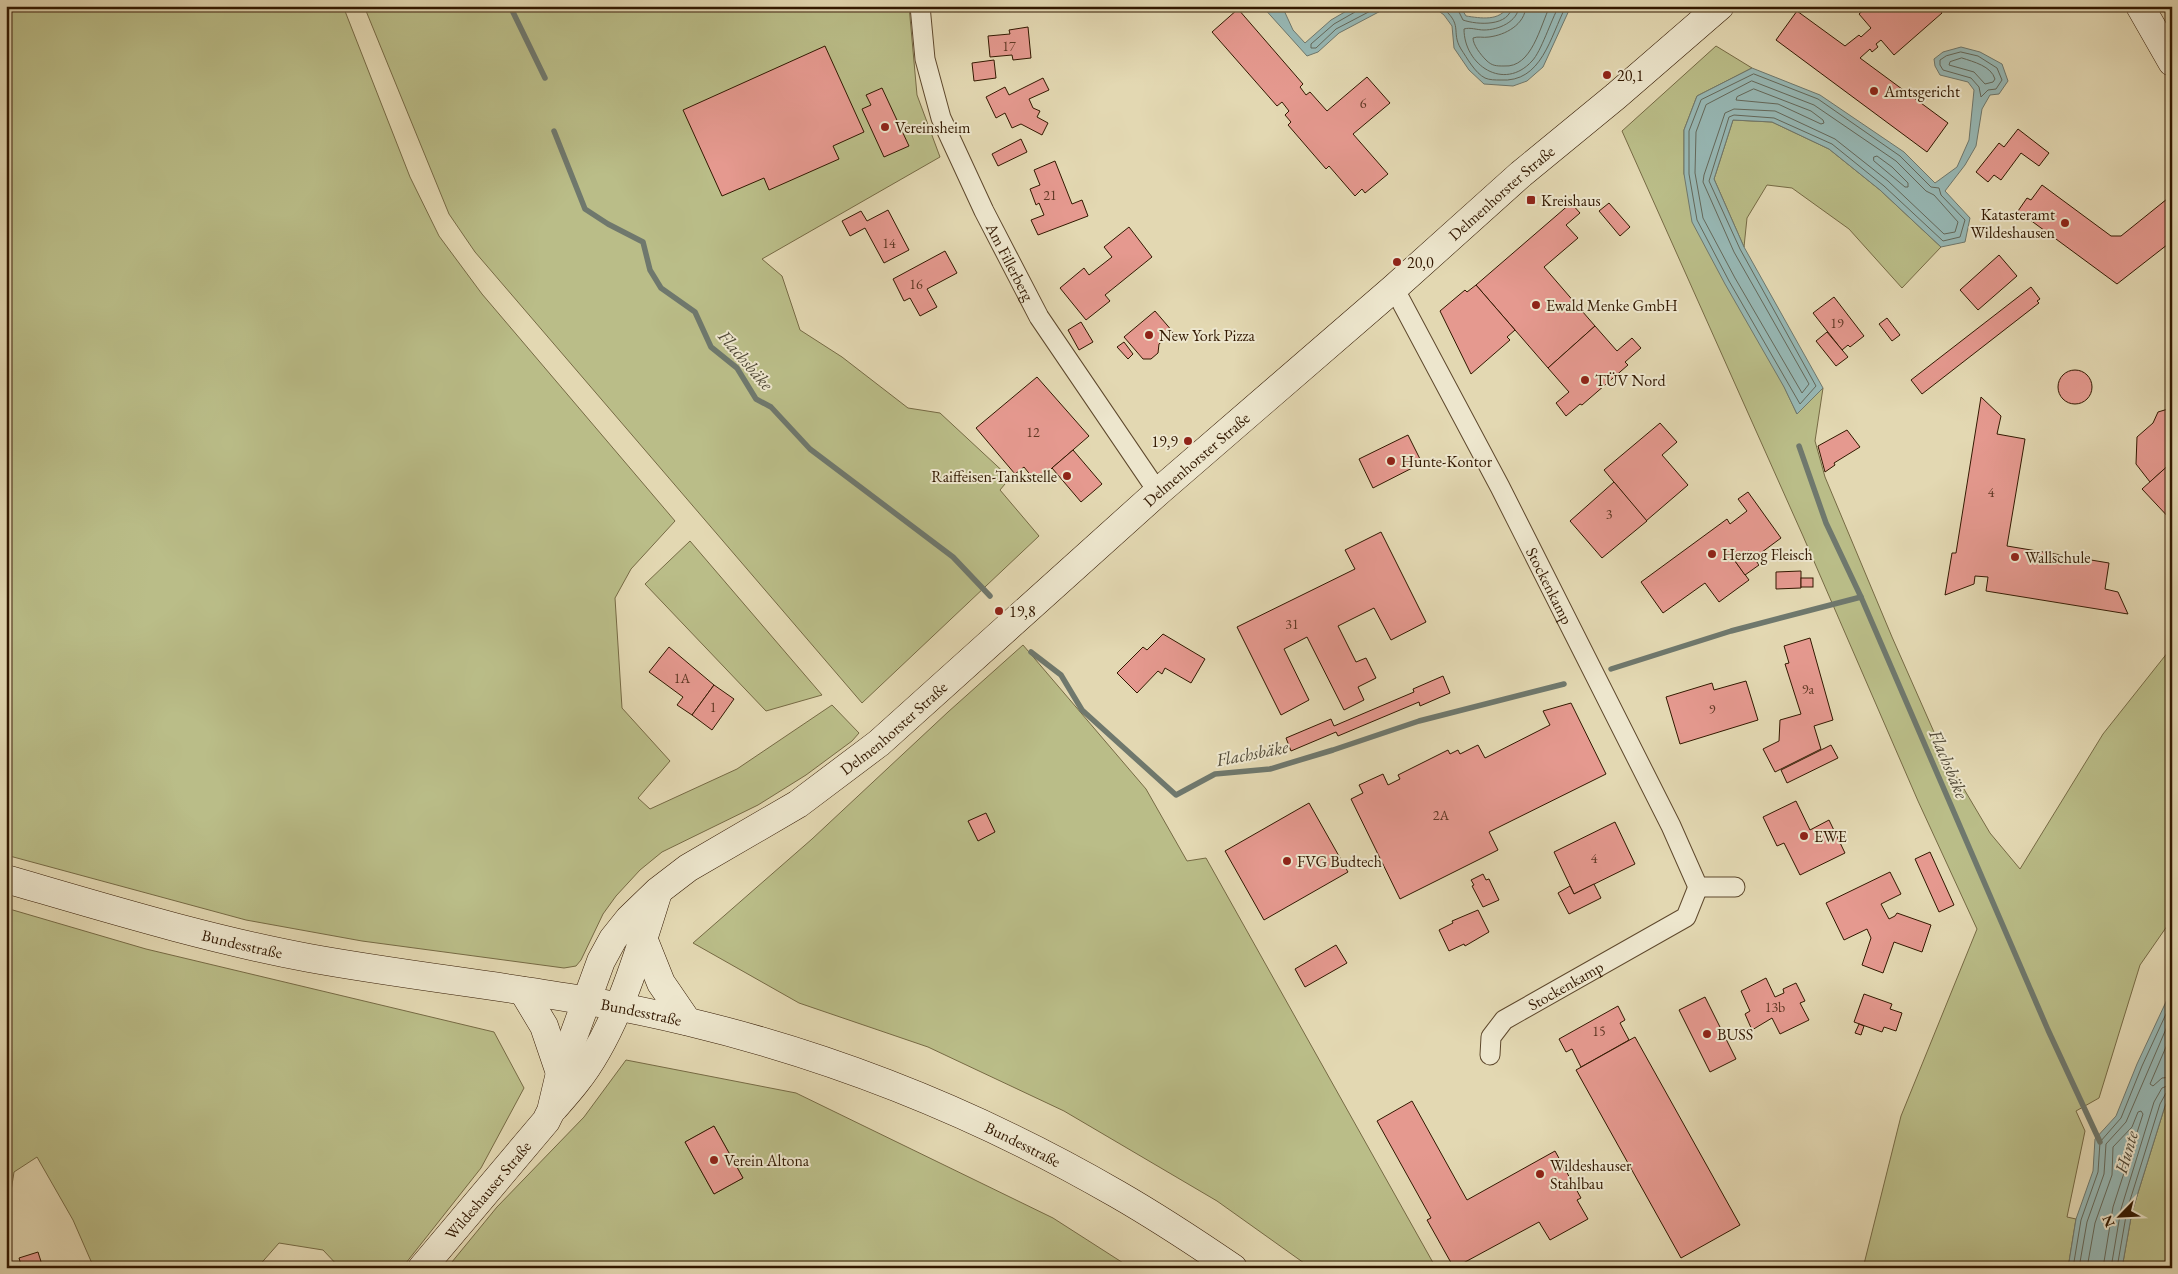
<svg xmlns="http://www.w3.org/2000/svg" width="2178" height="1274" viewBox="0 0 2178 1274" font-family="'EB Garamond',serif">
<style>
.green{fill:#babd88;stroke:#766a44;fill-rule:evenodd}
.water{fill:#97b8b5;stroke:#6f786d}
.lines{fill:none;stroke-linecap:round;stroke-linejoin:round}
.shore{stroke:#64685a;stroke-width:1}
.stream{stroke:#6f786d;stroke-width:5.5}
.building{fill:#e5998f;stroke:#321800}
.street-casing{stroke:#5e482c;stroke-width:21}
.secondary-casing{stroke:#321800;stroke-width:29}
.street{stroke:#ede6cd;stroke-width:19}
.secondary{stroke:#ede6cd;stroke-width:28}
.poi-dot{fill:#8f2418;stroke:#ede6cd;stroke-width:2}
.labels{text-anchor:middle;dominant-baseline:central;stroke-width:4;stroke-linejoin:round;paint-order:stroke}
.number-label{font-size:14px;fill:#5f3824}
.poi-label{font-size:16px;fill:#321800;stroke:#ede6cd;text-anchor:start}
.street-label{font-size:16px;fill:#321800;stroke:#ede6cd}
.water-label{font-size:18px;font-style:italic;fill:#504836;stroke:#ede6cd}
</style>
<rect width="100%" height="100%" fill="#e3d8b2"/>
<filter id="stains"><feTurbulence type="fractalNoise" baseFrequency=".004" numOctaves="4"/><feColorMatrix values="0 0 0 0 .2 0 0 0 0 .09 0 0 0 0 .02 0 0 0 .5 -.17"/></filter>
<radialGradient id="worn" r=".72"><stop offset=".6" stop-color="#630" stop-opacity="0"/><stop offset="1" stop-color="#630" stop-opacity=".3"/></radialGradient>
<!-- green -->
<g class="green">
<path d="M6 6H343L410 177 439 236 482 294 675 521 631 569 615 598 622 708 670 761 638 798 650 809 737 769 832 705 859 733 852 741 806 775 758 805 662 852 640 870 616 896 603 914 581 960 576 966 564 968 362 941 246 920 6 855Z"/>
<path d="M364 6H909L917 95 940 157 762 259 782 276 800 330 842 357 908 408 940 413 1010 478 1000 490 1039 536 862 703 475 252 449 214Z"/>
<path d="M1716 46 1752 68 1697 96 1684 130V174L1797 414 1823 388 1815 441 1825 477 1892 637 1945 757 1990 833 2020 869 2103 734 2172 647V919L2140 965 2099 1098 2076 1111 2085 1131 2067 1217 2076 1219 2068 1268H1863L1901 1116 1977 929 1918 801 1803 536 1622 131Z"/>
<path d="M1733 120 1772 122 1829 149 1880 190 1941 247 1902 288 1849 229 1792 188 1767 185 1747 218 1744 247 1714 179Z"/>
<path d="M690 541 822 695 766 711 645 584Z"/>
<path d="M1023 645 1146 789 1187 861 1206 858 1436 1268H1311L1217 1201 1064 1111 928 1047 799 1003 693 943 812 839 948 712Z"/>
<path d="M6 908 146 949 494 1032 524 1088 481 1168 402 1268H340L323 1250 279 1243 257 1268H94L73 1220 37 1157 14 1172 6 1223Z"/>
<path d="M626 1060 796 1093 1053 1218 1131 1268H447L497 1207 584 1117ZM714 1126 743 1178 714 1194 685 1142Z"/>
<path d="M2172 1091V1259L2169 1268H2122L2132 1212 2165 1106Z"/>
</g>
<!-- water -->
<g class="water">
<path d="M1262 6H1282L1293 30 1305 43 1331 20 1355 6H1390L1339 33 1318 52 1307 56Z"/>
<path d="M1432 6H1460L1466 16C1480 18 1500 22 1508 6H1571L1543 67 1527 81 1513 86 1484 84 1469 70 1454 48 1452 26 1444 15Z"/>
<path d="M1961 47 1980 52 2002 64 2008 81 1999 94 1990 95 1982 109 1976 146 1965 165 1945 191 1970 218 1965 242 1941 247 1880 190 1829 149 1772 122 1733 120 1714 179 1744 247 1823 388 1797 414 1784 387 1725 284 1692 222 1684 174V130L1697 96 1752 68 1820 95 1904 152 1935 183 1957 167 1969 140 1974 90 1968 82 1940 75 1935 66 1934 59 1943 52Z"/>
<path d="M2172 989V1091L2165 1106 2132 1212 2122 1268H2068L2076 1219 2093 1171 2095 1139 2116 1116 2137 1064Z"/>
</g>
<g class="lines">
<!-- shore -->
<g class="shore">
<path d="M1357 6 1355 12 1334 24 1311 44V48H1316L1336 29 1380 6"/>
<path d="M1440 6C1465 25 1450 31 1461 49 1467 58 1475 73 1485 78 1489 80 1496 80 1500 80 1542 83 1550 37 1566 6"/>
<path d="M1456 6 1463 20C1477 25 1510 27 1512 6"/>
<path d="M1519 6C1518 22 1498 30 1484 30 1477 30 1470 27 1464 29 1464 65 1504 92 1532 61 1541 52 1551 20 1559 6"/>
<path d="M1526 6C1525 25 1505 35 1489 37 1483 38 1478 36 1473 38 1473 45 1481 55 1486 60 1492 66 1496 66 1504 66 1532 68 1540 26 1550 6"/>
<path d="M1961 52 1978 56 1997 68 2002 80 1996 89 1988 90 1981 97 1979 87 1971 78 1943 70 1940 65V60L1946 56Z"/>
<path d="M1962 58C1974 62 1991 66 1995 79L1993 82 1985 84 1974 72 1949 65 1950 62Z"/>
<path d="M1754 74 1818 99 1900 156 1931 187 1939 188 1941 195 1965 220 1960 237 1943 241 1884 186 1832 144 1774 118 1734 115 1729 117 1709 181 1740 249 1816 386 1800 404 1729 281 1697 220 1689 174V131L1701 100Z"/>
<path d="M1752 81 1814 105 1896 161 1926 191 1934 195 1958 222 1955 232 1944 234 1888 181 1835 139 1775 111 1734 109 1725 113 1704 175 1703 182 1734 252 1809 384 1802 393 1735 278 1703 218 1695 173 1696 132 1706 105Z"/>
<path d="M1754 89 1811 111 1823 120 1824 123 1821 124 1778 104 1736 100 1737 97Z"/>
<path d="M1874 157 1877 156 1892 167 1908 183V187H1905L1874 161Z"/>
<path d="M2172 1033 2150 1084 2153 1086 2162 1078 2172 1077"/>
<path d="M2073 1268 2081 1220 2098 1172 2100 1142 2121 1118 2142 1066 2172 1001"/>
<path d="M2079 1268 2087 1222 2104 1174 2106 1144 2126 1122 2172 1015"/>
<path d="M2087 1268 2095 1223 2112 1175 2113 1147 2132 1127 2138 1112 2141 1111 2143 1114 2113 1207 2103 1268"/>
<path d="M2111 1268 2121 1209 2154 1102 2162 1088 2172 1084"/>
<path d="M2117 1268 2127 1210 2160 1104 2166 1093 2172 1090"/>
</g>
<!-- stream -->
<g class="stream">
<path d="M510 6 545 78"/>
<path d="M554 131 585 209 608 224 643 242 650 270 661 288 695 312 711 347 737 368 756 399 771 407 810 449 953 557 990 596"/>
<path d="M1799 446 1826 523 1861 597"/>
<path d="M1031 652 1061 675 1082 710 1176 795 1215 774 1270 769 1333 750 1419 721 1564 684"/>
<path d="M1611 669 1731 631 1861 597 2048 1030 2100 1142"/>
</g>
</g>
<!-- building -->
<g class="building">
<path d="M1868 6H1937L1942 13 1894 55 1881 40 1876 44 1878 47 1872 52 1870 49 1860 58 1948 123 1927 152 1776 40 1797 11 1845 46 1859 35 1861 37 1871 28 1859 14Z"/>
<path d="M1238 9 1303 84 1300 87 1306 95 1310 92 1327 111 1367 77 1390 103 1353 134 1388 174 1365 193 1362 189 1355 196 1329 166 1326 169 1288 125 1291 122 1285 115 1289 111 1282 102 1277 106 1212 32Z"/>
<path d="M1028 27 1031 58 1013 60 1012 55 990 57 988 36 1010 34 1009 30Z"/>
<path d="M825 46 864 132 833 146 839 159 769 190 764 178 722 196 683 110Z"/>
<path d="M994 60 996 78 974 81 972 63Z"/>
<path d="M1043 78 1049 90 1029 99 1033 108 1040 111 1037 117 1048 123 1042 135 1021 124 1012 128 1005 113 996 118 986 97 1005 87 1009 95Z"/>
<path d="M882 88 909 146 884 157 862 109 871 105 866 95Z"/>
<path d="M2018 129 2049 153 2039 166 2021 153 2001 180 1994 175 1988 182 1976 172 1999 143 2004 147Z"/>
<path d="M1021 139 1027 152 998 166 992 154Z"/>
<path d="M1055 161 1072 204 1082 200 1088 216 1038 235 1031 220 1044 215 1039 203 1036 205 1030 189 1040 185 1034 170Z"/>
<path d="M2042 185 2111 236H2121L2167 199 2172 205V241L2117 284 2018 211 2027 198 2031 200Z"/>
<path d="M1571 203 1580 213 1566 225 1578 238 1544 267 1595 326 1548 368 1476 285Z"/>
<path d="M1609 203 1630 227 1620 236 1599 211Z"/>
<path d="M888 210 909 250 884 263 865 228 850 236 842 221 861 211 867 221Z"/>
<path d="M1129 227 1152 257 1105 295 1110 301 1086 320 1060 288 1084 268 1089 275 1112 257 1104 247Z"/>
<path d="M945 251 957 273 927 289 937 307 920 316 910 298 904 301 893 279Z"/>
<path d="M1999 255 2017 276 1978 310 1960 290Z"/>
<path d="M1476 285 1515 330 1507 337 1510 340 1471 374 1440 311 1465 290 1467 292Z"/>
<path d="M2031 287 2040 299 2037 301 2039 303 1922 394 1911 380Z"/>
<path d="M1834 297 1864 336 1850 347 1848 345 1842 350 1813 313Z"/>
<path d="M1155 311 1173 332 1159 344 1158 353 1151 359H1143L1124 337Z"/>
<path d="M1887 318 1900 335 1892 341 1879 324Z"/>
<path d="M1081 322 1093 342 1079 350 1068 330Z"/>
<path d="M1595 326 1617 351 1632 338 1641 348 1625 362 1628 365 1582 405 1580 404 1566 416 1556 403 1569 392 1548 368Z"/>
<path d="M1827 332 1848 357 1836 366 1816 341Z"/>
<path d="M1124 342 1133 354 1128 359 1117 347Z"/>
<circle cx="2075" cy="387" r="17"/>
<path d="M1037 377 1089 436 1036 482 1024 467 1015 474 976 428Z"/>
<path d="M1981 397 2001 416 1997 434 2025 439 2007 546 2109 563 2105 589 2118 592 2128 614 1986 591 1988 577 1975 576 1974 584 1945 595 1952 553H1956Z"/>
<path d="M2172 406V462L2150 482 2136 464 2137 437 2153 423 2158 412 2168 409Z"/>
<path d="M1660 423 1677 442 1662 455 1688 485 1646 521 1604 470Z"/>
<path d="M1847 430 1860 447 1834 463 1835 465 1825 472 1818 446Z"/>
<path d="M1408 435 1422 463 1373 488 1359 459Z"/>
<path d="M1073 450 1102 484 1081 502 1052 468Z"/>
<path d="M2172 462V521L2142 489Z"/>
<path d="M1614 482 1647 521 1602 558 1570 521Z"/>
<path d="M1748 492 1781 538 1754 558 1749 551 1735 561 1749 580 1719 602 1705 583 1663 613 1641 582 1727 519 1730 524 1747 511 1738 499Z"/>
<path d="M1381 532 1426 622 1391 640 1374 608 1338 626 1356 662 1366 658 1376 678 1358 687 1364 700 1344 710 1307 637 1284 649 1309 700 1281 715 1237 627 1355 569 1345 550Z"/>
<path d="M1749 551 1759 565 1745 575 1735 561Z"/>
<path d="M1801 571V588L1776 589V572Z"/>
<rect x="1801" y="578" width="12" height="9"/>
<path d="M1163 634 1205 659 1191 683 1165 668 1162 674 1158 671 1137 693 1117 673 1143 647 1147 650Z"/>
<path d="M1810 638 1833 720 1814 726 1821 749 1775 772 1763 749 1779 741 1780 720 1801 714 1785 664 1789 663 1784 646Z"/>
<path d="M669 647 714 685 692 715 677 705 683 697 649 672Z"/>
<path d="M1443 676 1450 693 1420 706 1419 702 1338 736 1336 732 1291 751 1286 738 1331 719 1334 726 1414 692 1413 689Z"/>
<path d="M1746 681 1758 720 1680 744 1666 697 1712 683 1714 690Z"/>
<path d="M714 685 734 699 712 730 692 715Z"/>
<path d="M1571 703 1606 774 1489 832 1498 850 1400 899 1351 799 1363 793 1359 785 1383 774 1388 785 1400 779 1398 775 1448 750 1450 754 1458 750 1460 754 1478 745 1485 758 1550 725 1543 711Z"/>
<path d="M1831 745 1838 758 1787 783 1781 770Z"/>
<path d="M1796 801 1810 830 1829 820 1845 853 1800 875 1784 843 1777 846 1763 817Z"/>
<path d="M1309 803 1348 872 1264 920 1225 851Z"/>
<path d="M986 813 995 832 978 841 968 821Z"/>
<path d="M1615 822 1635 864 1574 894 1554 852Z"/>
<path d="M1930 852 1954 905 1939 912 1915 859Z"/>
<path d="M1890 872 1901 894 1881 904 1889 919 1895 916 1897 913 1931 925 1922 952 1894 942 1883 973 1862 965 1871 938 1867 929 1844 940 1826 903Z"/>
<path d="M1483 874 1486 880 1489 879 1499 900 1483 907 1472 886 1474 885 1471 880Z"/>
<path d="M1594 884 1601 898 1569 914 1558 893 1570 886 1574 894Z"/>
<path d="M1478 910 1489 932 1465 946 1464 944 1449 951 1439 930 1453 923 1452 921Z"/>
<path d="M1336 945 1347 963 1305 987 1295 969Z"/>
<path d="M1766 978 1775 997 1784 993 1783 989 1796 983 1805 1001 1800 1003 1809 1020 1780 1034 1772 1018 1752 1030 1745 1014 1750 1011 1741 991Z"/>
<path d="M1864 994 1892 1004 1890 1009 1902 1013 1896 1031 1884 1027 1882 1032 1854 1022Z"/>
<path d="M1705 997 1736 1059 1710 1072 1679 1010Z"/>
<path d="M1618 1006 1625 1020 1620 1023 1629 1040 1581 1067 1572 1049 1566 1052 1559 1039Z"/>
<path d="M1859 1024 1864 1026 1861 1035 1855 1033Z"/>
<path d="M1635 1037 1740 1225 1681 1258 1576 1070Z"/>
<path d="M1412 1101 1467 1200 1555 1151 1581 1198 1577 1200 1588 1219 1550 1240 1539 1222 1454 1268 1427 1220 1431 1218 1377 1121Z"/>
<path d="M714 1126 743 1178 714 1194 685 1142Z"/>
<path d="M38 1252 43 1268H22L19 1258Z"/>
</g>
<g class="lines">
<!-- street casing -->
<g class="street-casing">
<g id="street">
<path id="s1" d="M920 6 925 59 941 118 984 211 1039 317 1158 492"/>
<path id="s2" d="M1394 288 1500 487 1671 826 1698 887H1735"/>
<path id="s3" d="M1490 1055 1491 1037 1504 1020 1686 917 1698 887"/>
</g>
</g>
<!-- secondary casing -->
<g class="secondary-casing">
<g id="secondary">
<path d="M2140 6 2172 62"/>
<path id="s4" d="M6 879C106 908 207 939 309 958 435 981 564 991 689 1022 839 1058 984 1117 1117 1194 1157 1217 1195 1242 1233 1268"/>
<path d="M643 938 661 983 687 1021"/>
<path d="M523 991 544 1026 560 1073"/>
<path d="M554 1108C561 1100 569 1091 576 1082 616 1032 639 953 658 892"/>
<path id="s5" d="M422 1268 546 1121 551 1111 560 1073 601 961 613 939 629 919 658 891 688 868 798 804 879 743 1158 492 1394 288 1521 174 1616 96 1720 6"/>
</g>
</g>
<!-- street -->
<use href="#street" class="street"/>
<!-- secondary -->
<use href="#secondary" class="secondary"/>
</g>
<!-- markers -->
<g class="poi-dot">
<circle cx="1607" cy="75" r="5"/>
<circle cx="1874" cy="91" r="5"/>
<circle cx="885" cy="127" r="5"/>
<rect x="1526" y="195" width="10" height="10" rx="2.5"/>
<circle cx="2065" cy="223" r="5"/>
<circle cx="1397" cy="262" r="5"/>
<circle cx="1536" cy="305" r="5"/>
<circle cx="1149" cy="335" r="5"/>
<circle cx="1585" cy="380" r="5"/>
<circle cx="1188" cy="441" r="5"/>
<circle cx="1391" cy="461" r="5"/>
<circle cx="1067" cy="476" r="5"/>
<circle cx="1712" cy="554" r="5"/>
<circle cx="2015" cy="557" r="5"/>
<circle cx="999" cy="611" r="5"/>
<circle cx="1804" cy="836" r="5"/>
<circle cx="1287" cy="861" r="5"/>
<circle cx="1707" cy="1034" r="5"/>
<circle cx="714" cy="1160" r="5"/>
<circle cx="1540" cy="1174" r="5"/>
</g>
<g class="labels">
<!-- number labels -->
<g class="number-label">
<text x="1009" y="46">17</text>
<text x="1363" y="103">6</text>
<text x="1050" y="195">21</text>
<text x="889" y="243">14</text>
<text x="916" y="284">16</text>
<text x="1837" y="323">19</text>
<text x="1033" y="432">12</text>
<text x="1991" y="492">4</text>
<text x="1609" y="514">3</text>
<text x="1292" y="624">31</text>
<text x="682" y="678">1A</text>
<text x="1808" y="689">9a</text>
<text x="713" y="707">1</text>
<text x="1712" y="709">9</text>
<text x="1441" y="815">2A</text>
<text x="1594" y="858">4</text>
<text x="1775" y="1007">13b</text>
<text x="1599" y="1031">15</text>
</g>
<!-- poi labels -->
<g class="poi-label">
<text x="1617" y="75">20,1</text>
<text x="1884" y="91">Amtsgericht</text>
<text x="895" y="127">Vereinsheim</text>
<text x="1541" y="200">Kreishaus</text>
<text x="2055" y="214" text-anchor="end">Katasteramt<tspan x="2055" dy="18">Wildeshausen</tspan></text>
<text x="1407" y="262">20,0</text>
<text x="1546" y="305">Ewald Menke GmbH</text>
<text x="1159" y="335">New York Pizza</text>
<text x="1595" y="380">TÜV Nord</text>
<text x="1178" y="441" text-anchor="end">19,9</text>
<text x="1401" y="461">Hunte-Kontor</text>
<text x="1057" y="476" text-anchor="end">Raiffeisen-Tankstelle</text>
<text x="1722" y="554">Herzog Fleisch</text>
<text x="2025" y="557">Wallschule</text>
<text x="1009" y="611">19,8</text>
<text x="1814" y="836">EWE</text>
<text x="1297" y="861">FVG Budtech</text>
<text x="1717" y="1034">BUSS</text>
<text x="724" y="1160">Verein Altona</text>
<text x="1550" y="1165">Wildeshauser<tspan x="1550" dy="18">Stahlbau</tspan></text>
</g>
<!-- street labels -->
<g class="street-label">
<text stroke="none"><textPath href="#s5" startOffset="1550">Delmenhorster Straße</textPath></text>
<text stroke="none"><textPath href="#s1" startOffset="274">Am Fillerberg</textPath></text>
<text stroke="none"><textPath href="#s5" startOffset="1145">Delmenhorster Straße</textPath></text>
<text stroke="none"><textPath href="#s2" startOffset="336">Stockenkamp</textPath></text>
<text stroke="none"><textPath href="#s5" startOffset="740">Delmenhorster Straße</textPath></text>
<text stroke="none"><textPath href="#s4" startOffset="245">Bundesstraße</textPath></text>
<text stroke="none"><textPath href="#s3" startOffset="110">Stockenkamp</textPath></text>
<text stroke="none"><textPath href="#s4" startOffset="650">Bundesstraße</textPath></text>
<text stroke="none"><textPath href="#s4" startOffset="1055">Bundesstraße</textPath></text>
<text stroke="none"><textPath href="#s5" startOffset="102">Wildeshauser Straße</textPath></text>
</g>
<!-- water labels -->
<g class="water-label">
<text transform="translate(746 360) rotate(49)">Flachsbäke</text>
<text transform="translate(1252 753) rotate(-11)">Flachsbäke</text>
<text transform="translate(1949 764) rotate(67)">Flachsbäke</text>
<text transform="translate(2126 1152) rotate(-74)">Hunte</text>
</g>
</g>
<!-- margin -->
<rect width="2178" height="1274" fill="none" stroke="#e3d8b2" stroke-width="25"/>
<rect x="8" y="8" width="2163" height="1259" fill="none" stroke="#321800" stroke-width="2.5"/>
<rect x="12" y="12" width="2153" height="1249" fill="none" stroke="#321800"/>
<!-- north arrow -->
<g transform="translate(2120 1216) rotate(246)" stroke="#ede6cd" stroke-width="4" paint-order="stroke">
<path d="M0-4L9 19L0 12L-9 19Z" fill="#321800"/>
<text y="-8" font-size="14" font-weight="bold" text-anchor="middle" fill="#321800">N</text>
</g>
<rect width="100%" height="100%" filter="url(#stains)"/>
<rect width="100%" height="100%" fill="url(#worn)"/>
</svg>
